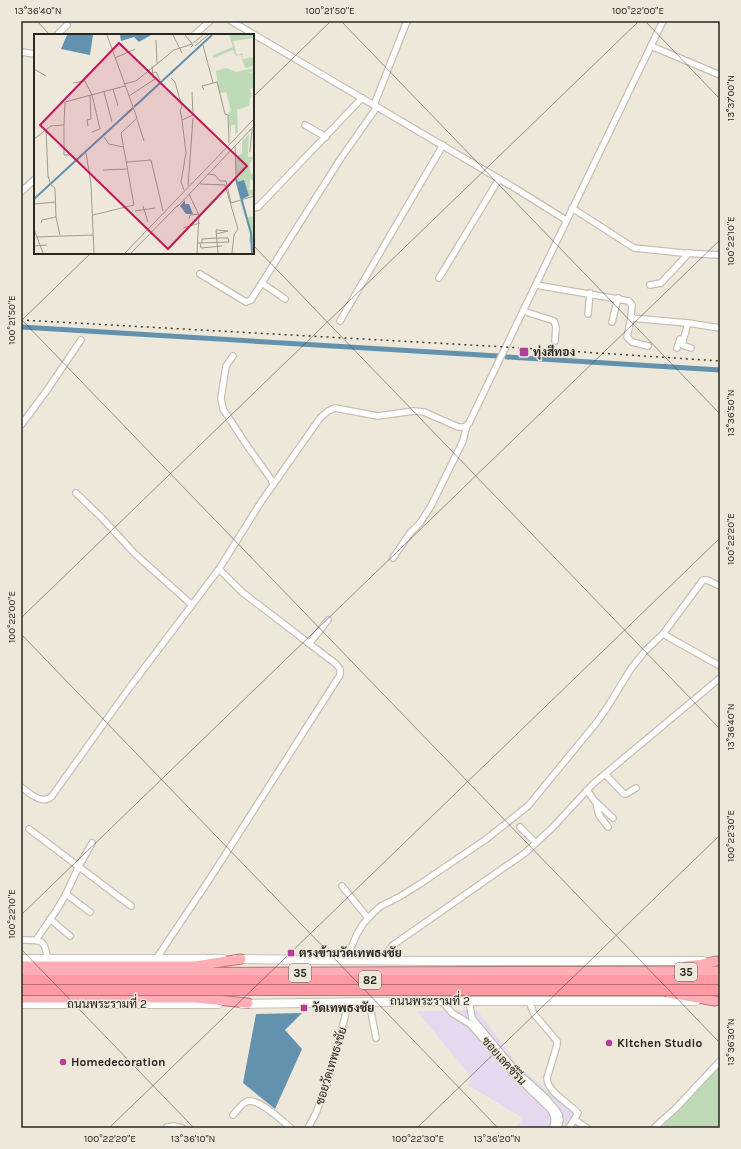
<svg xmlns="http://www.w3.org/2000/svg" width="741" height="1149" viewBox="0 0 741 1149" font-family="Karla,Sarabun,sans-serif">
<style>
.commercial{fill:#e4d9ee}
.green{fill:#bdd9b5}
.water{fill:#6392af}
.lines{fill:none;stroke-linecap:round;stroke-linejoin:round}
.canal{stroke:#6392af;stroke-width:5}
.minor-casing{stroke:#c6c0b3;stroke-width:8}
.secondary-casing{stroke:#c6c0b3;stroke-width:10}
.trunk-casing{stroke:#b47276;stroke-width:11}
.motorway-casing{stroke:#b47276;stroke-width:12}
.minor{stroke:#fff;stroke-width:5.5}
.secondary{stroke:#fff;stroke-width:8}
.trunk{stroke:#ffaeb6;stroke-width:9}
.motorway{stroke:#ff9aa4;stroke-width:10}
.rail{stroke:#423f39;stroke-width:1.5;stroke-dasharray:2 4;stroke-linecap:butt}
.motorway-bridge-casing{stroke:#b47276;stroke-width:12;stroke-linecap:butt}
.motorway-bridge{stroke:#ff9aa4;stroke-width:10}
.ticks{fill:none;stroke:#292722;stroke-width:1;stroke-opacity:0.45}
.poi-dot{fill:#b53f96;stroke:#eee8da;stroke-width:1.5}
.labels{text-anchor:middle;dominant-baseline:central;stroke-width:3;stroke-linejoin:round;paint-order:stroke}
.shield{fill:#eee8da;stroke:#646159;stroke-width:1}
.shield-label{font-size:11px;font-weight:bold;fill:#292722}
.poi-label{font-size:12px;font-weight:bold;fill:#292722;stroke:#eee8da;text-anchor:start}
.street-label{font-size:12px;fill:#292722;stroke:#eee8da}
.inset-river{fill:none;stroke:#6392af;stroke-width:2}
.inset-road{fill:none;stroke:#9f9b90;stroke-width:1}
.view{fill:#c2185b;fill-opacity:0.15;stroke:#c2185b;stroke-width:2}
.inset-edge{fill:none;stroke:#292722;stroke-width:2}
.neatline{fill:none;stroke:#292722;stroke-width:1.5}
.ticks-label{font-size:10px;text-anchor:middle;fill:#292722}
</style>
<rect width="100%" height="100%" fill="#eee8da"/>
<!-- commercial -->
<path class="commercial" d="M477 1010 519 1066 574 1114 565 1128H516L523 1118 468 1085 473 1079 417 1011Z"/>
<!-- green -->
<path class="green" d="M720 1067V1128H661Z"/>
<!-- water -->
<path class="water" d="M302 1013 285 1030 302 1049 275 1109 243 1083 256 1014Z"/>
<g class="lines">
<!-- canal -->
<g class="canal">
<path d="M21 327 498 356"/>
<path d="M507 357 720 370"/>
</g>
<!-- minor casing -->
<g class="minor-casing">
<g id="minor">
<path d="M231 21 513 187 566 220"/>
<path d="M57 35 67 25"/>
<path d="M194 35 210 21"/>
<path d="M651 46 720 75"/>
<path d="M21 52 35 54"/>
<path d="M374 105 407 21"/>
<path d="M305 125 326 137"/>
<path d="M21 192 35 179"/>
<path d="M253 208 258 207 362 98"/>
<path d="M572 208 634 248 683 253 720 255"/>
<path d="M200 274 246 302 251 300 341 158 377 107"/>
<path d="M439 278 499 179"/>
<path d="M262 283 285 299"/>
<path d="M536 285 629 301 632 305 631 318 688 323 720 328"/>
<path d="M650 285 661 283 689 253"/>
<path d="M523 311 548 319 554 321 556 327 555 341"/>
<path d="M588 314 590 293"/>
<path d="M631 318 627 337 632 342 648 346"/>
<path d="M340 321 443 145"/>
<path d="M612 322 618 298"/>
<path d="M688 323 682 345 691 348"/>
<path d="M677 348 680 339"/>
<path d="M233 356 226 366 221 398 223 409 248 447 271 479 273 485"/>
<path d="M21 425 45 393 81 340"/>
<path d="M76 493 102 518 134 553 192 605"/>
<path d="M393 558 410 533 420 523 431 506 463 441 467 425"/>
<path d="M663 634 703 580H707L720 586"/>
<path d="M309 644 328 620"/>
<path d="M605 774 624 794H626L636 788"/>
<path d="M21 787C29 793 43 806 52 796L127 691 219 569 261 502 320 418 328 411 335 408 378 416 414 411 424 412 458 427H465L469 423 663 21"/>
<path d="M587 790 596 803 599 815 608 827"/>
<path d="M597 803 613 818"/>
<path d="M520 827 536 843"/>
<path d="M29 829 131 906"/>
<path d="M342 886 368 918"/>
<path d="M66 894 90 912"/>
<path d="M50 919 70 936"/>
<path d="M21 940C39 940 46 938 47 959"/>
<path d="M36 940 56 911 66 894 79 866 92 843"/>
<path d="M156 959 211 877 340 675V669L336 664 242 592 219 569"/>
<path d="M346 960 357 934 363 924 373 913 381 906 399 897 420 884 485 840 528 806 597 722 610 703 630 670 645 651 663 634 720 666"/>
<path d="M382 960 388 951 393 945 525 853 552 828 593 784 720 678"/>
<path d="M371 1001 370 1006 376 1038"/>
<path d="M442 1001 452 1013 470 1024 513 1073 550 1109C555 1116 555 1120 553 1128"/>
<path d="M469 1001 472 1018 515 1070 546 1098 556 1110 559 1115 560 1120 558 1128"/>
<path d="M529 1001 534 1014 557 1041V1045L547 1078C547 1092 569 1103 578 1113L569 1128"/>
<path d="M233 1115C237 1111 241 1104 246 1102 257 1096 282 1121 291 1128"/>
<path d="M575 1120 587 1128"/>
<path d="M167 1127 174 1126 182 1128"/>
<path d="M308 1128 316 1113 327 1084 349 1002"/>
<path d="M654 1128 677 1107 720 1061"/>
</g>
</g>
<!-- secondary casing -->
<g class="secondary-casing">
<g id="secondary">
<path d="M21 959H223"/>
<path d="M235 959 429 961H703"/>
<path d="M21 1004H218"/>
<path d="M242 1004 442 1001H696"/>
</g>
</g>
<!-- trunk casing -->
<g class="trunk-casing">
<g id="trunk">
<path d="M21 966H195L241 959"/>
<path d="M685 966 703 964 716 961"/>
<path d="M21 973 720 971"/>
<path d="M669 993 715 1001"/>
<path d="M21 998H195L248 1003"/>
</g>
</g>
<!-- motorway casing -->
<g class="motorway-casing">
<path id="motorway" d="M21 980H720"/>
</g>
<!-- minor -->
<use href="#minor" class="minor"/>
<!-- secondary -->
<use href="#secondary" class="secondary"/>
<!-- trunk -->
<use href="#trunk" class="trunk"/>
<!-- motorway -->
<use href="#motorway" class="motorway"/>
<!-- rail -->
<path class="rail" d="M21 320 506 347 720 361"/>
<!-- motorway-bridge casing -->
<g class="motorway-bridge-casing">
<path id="motorway-bridge" d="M21 990H720"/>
</g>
<!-- motorway-bridge -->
<use href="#motorway-bridge" class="motorway-bridge"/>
</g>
<!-- ticks -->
<path class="ticks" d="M37 21 50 35M341 21 720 414M645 21 720 99M21 23 24 21M253 97 331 21M253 245 720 729M21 319 720 1043M21 321 91 253M21 618 639 21M21 634 498 1128M21 915 720 240M21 949 194 1128M109 1128 720 538M417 1128 720 835"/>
<!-- markers -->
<g class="poi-dot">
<rect x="519" y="347" width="10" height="10" rx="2"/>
<rect x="287" y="949" width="8" height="8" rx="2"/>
<rect x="300" y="1004" width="8" height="8" rx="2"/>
<circle cx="609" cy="1043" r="4"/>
<circle cx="63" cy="1062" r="4"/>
</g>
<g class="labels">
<!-- shield labels -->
<g class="shield">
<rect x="675" y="963" width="22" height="18" rx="3"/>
<rect x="289" y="964" width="22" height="18" rx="3"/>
<rect x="359" y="971" width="22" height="18" rx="3"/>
</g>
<g class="shield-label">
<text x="686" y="972">35</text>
<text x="300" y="973">35</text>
<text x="370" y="980">82</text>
</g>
<!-- poi labels -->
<g class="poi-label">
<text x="533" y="352">ทุ่งสีทอง</text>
<text x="299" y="953">ตรงข้ามวัดเทพธงชัย</text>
<text x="312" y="1008">วัดเทพธงชัย</text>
<text x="617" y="1043">Kitchen Studio</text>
<text x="71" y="1062">Homedecoration</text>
</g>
<!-- street labels -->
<g class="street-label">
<text x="430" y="1001">ถนนพระรามที่ 2</text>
<text x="107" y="1004">ถนนพระรามที่ 2</text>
<text transform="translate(504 1061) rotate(48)">ซอยเลคซีรีน</text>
<text transform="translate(331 1066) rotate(-73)">ซอยวัดเทพธงชัย</text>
</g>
</g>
<!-- overview -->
<g transform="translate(34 34)">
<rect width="220" height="220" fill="#eee8da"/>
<path d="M195 1H220V4L199 7 203 21 208 19 209 25 220 23V32L211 34 207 21 202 22 199 16 179 24V21L199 13ZM192 34 202 38 220 34V37L211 40 220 38V53L216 55 218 62 216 63 215 72 203 76 204 98 201 101V91H197V105L194 79 197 77 192 58 185 59 182 37ZM215 100 214 123H220L215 131 217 140 220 139V147L216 145 215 156 220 155V161L215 162 203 149 208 166H206L201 144 202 122 208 120V107ZM206 167H208L213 183 220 182V208H215L216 200Z" fill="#bdd9b5"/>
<path d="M33 1H59L56 21 27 15ZM86 1H117L105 8 100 3 87 7ZM210 146 215 162 208 165 203 148ZM151 166V170H155L159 180H152L146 172Z" fill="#6392af"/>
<path class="inset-river" d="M100 73 178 1M202 145 217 199 218 219M0 165 99 74"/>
<path class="inset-road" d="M139 1 148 19M151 1 159 11 157 13M122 6 123 29M159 9 169 1M169 11 179 49M161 12 174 1M81 24 101 15M118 32 119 44M0 35 12 42M119 39 122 38 126 46M137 44 141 48 148 73 146 76 148 86M39 49 51 47 58 61M90 50 102 47 140 16 158 10M79 55 84 72M170 56 168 52 183 48 191 80 194 81 195 109M70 58 78 88M95 62 121 45M103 85 110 107M30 91V121H38M54 92 53 86 57 85 56 61M12 96 14 142 17 151M58 98 66 95 58 61M70 103 75 110 89 113M0 105 17 92 30 91 31 68 91 52M201 112 202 140M216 118 218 95M52 119 57 150 60 219M93 128 117 126 129 177M69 136 94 135M174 140 181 141 186 147H192L197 169 220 162M166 150 191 151 204 195 200 201 198 219M17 151 21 154 22 183 26 201M154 152 159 84M150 156 147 148 152 119 148 86 159 81 158 58M155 160 165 181 163 219M0 170 22 168M109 172 114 188M143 173 220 92M101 177 121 174M59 181 100 171 87 99 103 84 73 1M155 185 156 181 165 180M7 189 8 186 22 183M149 194 166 189M0 195 9 219M182 200 194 197M2 203 59 201M164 209 195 208 194 204H183M166 209 167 214 188 212M168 209V205L183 204M0 212 13 211M91 219 220 85M97 219 144 171M184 219 182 196 194 197"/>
<path class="view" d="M85 9 213 132 134 215 6 91Z"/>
<rect width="220" height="220" class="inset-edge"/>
</g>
<!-- border -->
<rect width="741" height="1149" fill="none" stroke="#eee8da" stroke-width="44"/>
<rect x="22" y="22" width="697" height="1105" class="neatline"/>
<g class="ticks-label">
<text x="38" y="14">13°36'40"N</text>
<text x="330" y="14">100°21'50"E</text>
<text x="638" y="14">100°22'00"E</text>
<text transform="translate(730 98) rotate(-90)" y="4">13°37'00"N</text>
<text transform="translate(730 241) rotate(-90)" y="4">100°22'10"E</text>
<text transform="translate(11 320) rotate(-90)" y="4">100°21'50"E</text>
<text transform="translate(730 413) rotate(-90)" y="4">13°36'50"N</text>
<text transform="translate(730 539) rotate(-90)" y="4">100°22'20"E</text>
<text transform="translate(11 617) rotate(-90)" y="4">100°22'00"E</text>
<text transform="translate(730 727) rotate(-90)" y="4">13°36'40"N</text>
<text transform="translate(730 836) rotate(-90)" y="4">100°22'30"E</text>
<text transform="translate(11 914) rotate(-90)" y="4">100°22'10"E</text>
<text transform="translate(730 1042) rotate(-90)" y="4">13°36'30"N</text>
<text x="110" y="1142">100°22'20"E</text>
<text x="193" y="1142">13°36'10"N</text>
<text x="418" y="1142">100°22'30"E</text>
<text x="497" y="1142">13°36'20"N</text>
</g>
</svg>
